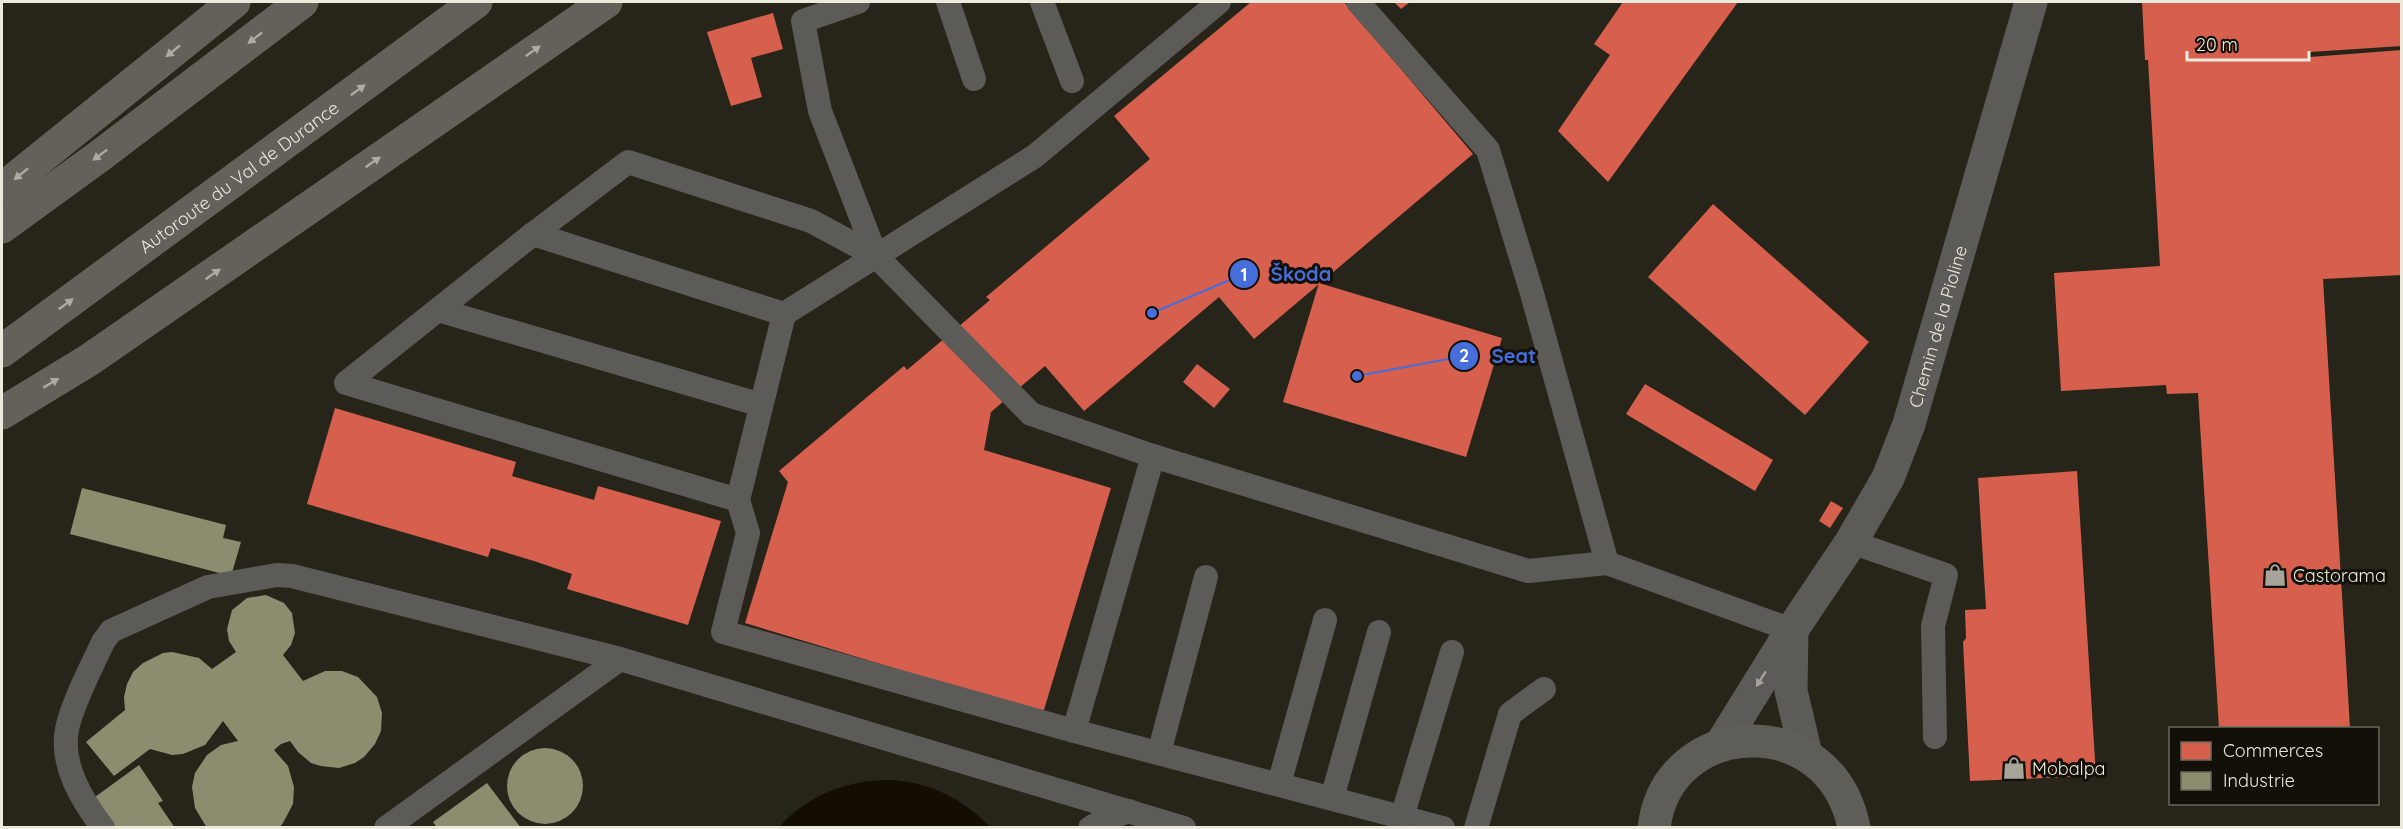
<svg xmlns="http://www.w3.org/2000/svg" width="2403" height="829" viewBox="0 0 2403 829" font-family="Quicksand,sans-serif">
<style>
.water{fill:#140d02}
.shops{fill:#d6604d}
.industry{fill:#8c8c6e}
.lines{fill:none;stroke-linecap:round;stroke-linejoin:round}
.lane{stroke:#5d5b57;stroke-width:24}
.street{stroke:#5d5b57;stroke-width:33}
.secondary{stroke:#5e5d57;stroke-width:33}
.highway{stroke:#63615a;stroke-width:33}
.oneway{fill:#aeaca2}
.oneway2{fill:#a4a29a}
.labels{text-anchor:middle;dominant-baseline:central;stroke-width:6;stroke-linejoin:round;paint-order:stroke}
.street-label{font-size:18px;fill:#ece9dd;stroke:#121008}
.poi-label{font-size:18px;fill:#ece9dd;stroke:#121008;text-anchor:start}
.leader{fill:none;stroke:#466dd9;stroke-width:2}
.callout-dot{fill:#466dd9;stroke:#121008;stroke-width:2}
.mark-label{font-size:18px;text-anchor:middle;font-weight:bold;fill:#fff}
.callout-label{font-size:20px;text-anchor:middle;font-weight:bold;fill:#466dd9;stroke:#121008;stroke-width:6;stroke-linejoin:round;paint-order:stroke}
</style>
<rect width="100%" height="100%" fill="#27241a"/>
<!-- water -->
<path class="water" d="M890 780C930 782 963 799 990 827H779C808 795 847 780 890 780Z"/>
<!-- shops -->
<g class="shops">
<path d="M1251 2H1344L1473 154 1254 339 1219 297 1084 411 1045 366 991 412 984 450 1111 488 1043 713 745 623 788 482 779 471 904 366 907 370 990 300 986 297 1150 159 1114 116Z"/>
<path d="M1394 2H1410L1401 9Z"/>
<path d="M1623 2H1738L1608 182 1558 131 1610 55 1594 44Z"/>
<path d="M2142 2H2402V46L2310 52V57L2402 50V275L2323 279 2350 728H2219L2198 393 2167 394 2166 385 2061 391 2054 273 2160 266 2148 60H2145Z"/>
<path d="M773 13 783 49 751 58 762 97 731 106 707 32Z"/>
<path d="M1713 204 1869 342 1805 415 1648 277Z"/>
<path d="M1319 283 1502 338 1466 457 1283 402Z"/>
<path d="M1197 364 1230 389 1214 408 1183 382Z"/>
<path d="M1645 384 1773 460 1755 491 1626 414Z"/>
<path d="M335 408 516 462 512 476 594 500 598 486 721 521 688 625 567 589 572 574 534 561 491 548 488 557 307 504Z"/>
<path d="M2077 471 2096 776 1970 781 1963 642 1966 638 1965 610 1986 609 1978 478Z"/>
<path d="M1831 501 1843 508 1830 528 1819 521Z"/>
</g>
<!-- industry -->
<g class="industry">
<path d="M82 488 226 525 223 538 241 542 231 576 70 534Z"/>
<path d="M266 595 284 603 292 613 295 633 291 645 283 655 303 681 325 671H342L358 677 377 697 382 713 381 731 375 744 364 757 355 763 339 768 321 766 311 763 298 752 290 741 281 744 274 750 288 766 294 787 293 804 283 823 279 828H207L195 808 192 787 195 773 207 755 221 745 238 741 223 721 205 745 183 754 172 755 150 749 114 776 86 742 125 710 124 697 127 684 133 672 143 663 163 653 172 652 199 658 212 669 236 652 229 641 227 629 232 610 247 598Z"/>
<circle cx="545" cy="786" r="38"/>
<path d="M139 765 163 801 158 803 175 828H116L95 797Z"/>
<path d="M487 783 521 828H437L433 822Z"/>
</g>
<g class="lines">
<!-- lane -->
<g class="lane">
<path d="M858 2 803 21 820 111 876 256"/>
<path d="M948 2 974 79"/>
<path d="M1042 2 1072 81"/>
<path d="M1219 2 1035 156 784 314 738 500 346 383 533 234 628 162 811 221 876 256 1031 414 1153 456 1528 571 1607 563 1792 630"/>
<path d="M1358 2 1488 150 1531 290 1607 563"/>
<path d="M533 234 784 314"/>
<path d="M438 310 761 405"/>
<path d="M738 500 748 533 723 632 1074 731 1153 456"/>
<path d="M1851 542 1946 575 1933 626 1935 737"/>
<path d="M1074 731 1443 828"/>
<path d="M1159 753 1206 577"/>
<path d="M1279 784 1325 620"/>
<path d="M1332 798 1379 632"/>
<path d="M1402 817 1452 652"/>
<path d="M103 828C82 800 60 765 67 729 72 704 92 666 103 642L111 631 208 587 277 575 292 576 620 659 1184 828"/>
<path d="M386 828 620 659"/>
<path d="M1090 828 1105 819 1129 811"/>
<path d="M1476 828 1510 714 1544 689"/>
</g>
<!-- street -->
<g class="street">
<path d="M1792 630 1791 691 1806 754"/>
<path id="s1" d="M1720 746 1792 630 1851 542 1888 478 1909 424 2031 2"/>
</g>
<!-- secondary -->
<path class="secondary" d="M1654 828C1667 716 1831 708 1854 828"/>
<!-- highway -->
<g class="highway">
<path d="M2 189 234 2"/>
<path d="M2 227 101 155 302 2"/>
<path id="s2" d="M2 351 476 2"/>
<path d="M2 413 89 360 606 2"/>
</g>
</g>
<!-- one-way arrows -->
<defs><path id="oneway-solid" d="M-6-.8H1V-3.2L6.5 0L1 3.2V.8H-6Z" transform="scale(1.5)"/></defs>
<g class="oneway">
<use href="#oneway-solid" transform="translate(255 38) rotate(142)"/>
<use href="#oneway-solid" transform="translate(173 51) rotate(141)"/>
<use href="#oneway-solid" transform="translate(533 51) rotate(-35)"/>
<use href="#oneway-solid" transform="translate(358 90) rotate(-36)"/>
<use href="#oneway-solid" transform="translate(100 155) rotate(143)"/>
<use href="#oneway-solid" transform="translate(373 162) rotate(-35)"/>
<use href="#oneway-solid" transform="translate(21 174) rotate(141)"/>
<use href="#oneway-solid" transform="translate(213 274) rotate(-35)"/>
<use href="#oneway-solid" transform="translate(66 304) rotate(-36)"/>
<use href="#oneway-solid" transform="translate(51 383) rotate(-31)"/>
</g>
<use class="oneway2" href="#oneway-solid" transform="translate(1761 679) rotate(122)"/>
<!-- icons -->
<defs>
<g id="shop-bare" transform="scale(1.8)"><path d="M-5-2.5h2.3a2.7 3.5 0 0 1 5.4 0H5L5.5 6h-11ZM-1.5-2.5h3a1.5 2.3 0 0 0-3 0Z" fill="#a7a499" stroke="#121008" stroke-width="2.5" paint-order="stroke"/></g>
</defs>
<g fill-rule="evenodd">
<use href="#shop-bare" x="2275" y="575"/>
<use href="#shop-bare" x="2014" y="768"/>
</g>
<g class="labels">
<!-- street labels -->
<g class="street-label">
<text stroke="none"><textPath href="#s2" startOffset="294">Autoroute du Val de Durance</textPath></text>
<text stroke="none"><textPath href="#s1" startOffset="476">Chemin de la Pioline</textPath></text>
</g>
<!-- poi labels -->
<g class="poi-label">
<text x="2293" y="575">Castorama</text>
<text x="2032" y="768">Mobalpa</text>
</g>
</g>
<!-- callouts -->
<path class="leader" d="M1152 313L1244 274M1357 376L1464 356"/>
<g class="callout-dot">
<circle cx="1152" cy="313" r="6"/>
<circle cx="1357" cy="376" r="6"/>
<circle cx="1244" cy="274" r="15"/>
<circle cx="1464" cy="356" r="15"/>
</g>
<g class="mark-label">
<text x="1244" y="281">1</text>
<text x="1464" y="362">2</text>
</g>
<g class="callout-label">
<text x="1301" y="281">Škoda</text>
<text x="1514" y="363">Seat</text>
</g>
<!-- border -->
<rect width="2403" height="829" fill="none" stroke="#ece9dd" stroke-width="6"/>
<!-- legend -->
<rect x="2169" y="727" width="210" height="78" fill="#121008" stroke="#69675d" stroke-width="1.5"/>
<rect x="2181" y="742" width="30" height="18" fill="#d6604d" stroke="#69675d" stroke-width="1.5"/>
<text x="2223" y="757" font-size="18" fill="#ece9dd">Commerces</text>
<rect x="2181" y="772" width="30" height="18" fill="#8c8c6e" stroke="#69675d" stroke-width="1.5"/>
<text x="2223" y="787" font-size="18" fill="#ece9dd">Industrie</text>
<!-- scale -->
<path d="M2187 51v9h122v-9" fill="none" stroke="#ece9dd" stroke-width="3"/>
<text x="2196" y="51" font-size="18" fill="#ece9dd" stroke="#121008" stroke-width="4.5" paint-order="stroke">20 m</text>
</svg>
